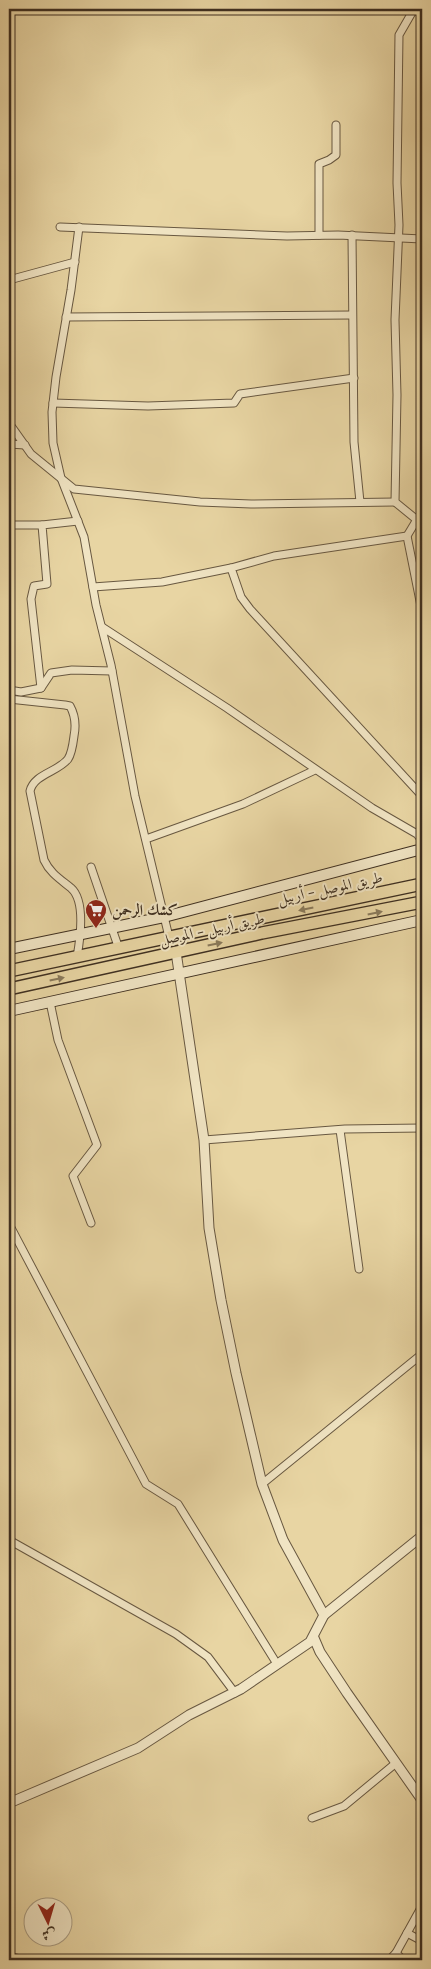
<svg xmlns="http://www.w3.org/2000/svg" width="431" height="1969" viewBox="0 0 431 1969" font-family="Cardo,Amiri,serif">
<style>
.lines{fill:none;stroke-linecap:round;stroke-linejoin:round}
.minor-casing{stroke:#685841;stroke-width:9}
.tertiary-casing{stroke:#685841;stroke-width:11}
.secondary-casing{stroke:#3e2f20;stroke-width:12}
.trunk-casing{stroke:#3e2f20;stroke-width:14}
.minor{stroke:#f0e4c3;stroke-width:7}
.tertiary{stroke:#f0e4c3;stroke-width:9}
.secondary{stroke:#f0e4c3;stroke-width:10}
.trunk{stroke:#e8d5a3;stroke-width:11}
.oneway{fill:#8a7a5b}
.labels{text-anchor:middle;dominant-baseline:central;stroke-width:4;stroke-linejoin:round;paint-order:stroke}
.street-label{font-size:15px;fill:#3e2f20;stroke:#f0e4c3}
.poi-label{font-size:15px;font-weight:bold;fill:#3e2f20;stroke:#f0e4c3;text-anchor:start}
</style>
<rect width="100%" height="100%" fill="#e8d5a3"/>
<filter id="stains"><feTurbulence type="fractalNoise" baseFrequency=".004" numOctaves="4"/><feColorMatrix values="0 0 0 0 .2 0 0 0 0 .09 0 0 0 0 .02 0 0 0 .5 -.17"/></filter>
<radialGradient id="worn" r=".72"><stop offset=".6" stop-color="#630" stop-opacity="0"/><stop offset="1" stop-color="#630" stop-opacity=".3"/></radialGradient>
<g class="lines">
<!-- minor casing -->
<g class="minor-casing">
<g id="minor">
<path d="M414 9 399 35 397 183 399 225 395 320 397 395 395 502 422 524"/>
<path d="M60 227 287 236 338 235 422 239"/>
<path d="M79 227 71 290 56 377 52 412 53 443 61 478 84 537 96 605 111 665 135 796 169 937"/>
<path d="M319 235V164L329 160 336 155V125"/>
<path d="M352 235 354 442 360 502"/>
<path d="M9 280 75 262"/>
<path d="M66 317 352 315"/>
<path d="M53 403 148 406 234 403 240 394 354 378"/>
<path d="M9 423 31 454 74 489 200 502 251 504 395 502"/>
<path d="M9 444 25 445"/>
<path d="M416 521 407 536 422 611"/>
<path d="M9 525H42"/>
<path d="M407 536 274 556 231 568 241 597 250 609 422 796"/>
<path d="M93 587 162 582 231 568"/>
<path d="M102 627 227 708 372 808 417 834 422 841"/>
<path d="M41 688 31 599 34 586 47 584 42 525 78 521"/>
<path d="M9 690 21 692 41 688 51 673 72 670 112 671"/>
<path d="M9 699 65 705 70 706C75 715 76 726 74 736 73 744 72 753 68 759 58 772 34 774 30 791L44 860C50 873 60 879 71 888 86 901 80 940 77 957"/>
<path d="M146 839 243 804 315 770"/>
<path d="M91 867 119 949"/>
<path d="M50 1002 58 1040 97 1145 73 1176 91 1223"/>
<path d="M340 1130 359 1269"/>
<path d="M204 1140 345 1129 422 1128"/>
<path d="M9 1224 146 1484 178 1504 277 1664"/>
<path d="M262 1484 422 1354"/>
<path d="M9 1540 176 1634 208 1657 235 1693"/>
<path d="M312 1818 344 1806 396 1763"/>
<path d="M407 1933 422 1941"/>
<path d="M396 1953 403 1960"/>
<path d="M9 1956 24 1960"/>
<path d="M389 1960 396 1953 422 1906"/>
</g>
</g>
<!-- tertiary casing -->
<g class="tertiary-casing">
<g id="tertiary">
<path d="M176 952 204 1140 209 1228 221 1300 236 1373 262 1484 283 1540 324 1615"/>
<path d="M314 1638 320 1652 347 1693 422 1800"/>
<path d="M9 1803 138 1748 189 1715 241 1689 310 1642 324 1615 422 1536"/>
</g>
</g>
<!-- secondary casing -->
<g class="secondary-casing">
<g id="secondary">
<path d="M9 949 164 917 422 849"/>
<path d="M9 1011 422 920"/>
</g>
</g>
<!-- trunk casing -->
<g class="trunk-casing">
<g id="trunk">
<path d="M9 971 422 884"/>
<path d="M9 989 262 933 422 902"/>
</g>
</g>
<!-- minor -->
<use href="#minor" class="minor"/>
<!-- tertiary -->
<use href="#tertiary" class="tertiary"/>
<!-- secondary -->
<use href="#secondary" class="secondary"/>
<!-- trunk -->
<use href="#trunk" class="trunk"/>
</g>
<!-- one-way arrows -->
<defs><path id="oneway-solid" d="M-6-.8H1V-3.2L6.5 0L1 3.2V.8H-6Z" transform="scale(1.25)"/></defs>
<g class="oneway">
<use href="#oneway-solid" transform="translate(306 909) rotate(168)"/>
<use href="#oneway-solid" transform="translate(375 913) rotate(-12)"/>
<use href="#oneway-solid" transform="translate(215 944) rotate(-12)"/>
<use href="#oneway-solid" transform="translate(57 979) rotate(-12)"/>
</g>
<!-- icons -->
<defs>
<g id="supermarket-pin" transform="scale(1.125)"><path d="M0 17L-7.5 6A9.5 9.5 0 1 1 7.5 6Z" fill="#8f2418" stroke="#f0e4c3"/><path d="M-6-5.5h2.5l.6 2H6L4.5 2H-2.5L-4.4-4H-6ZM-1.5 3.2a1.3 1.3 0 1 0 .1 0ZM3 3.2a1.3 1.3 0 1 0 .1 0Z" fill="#fff"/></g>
</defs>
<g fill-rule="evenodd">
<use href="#supermarket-pin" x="96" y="910"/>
</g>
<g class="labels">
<!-- street labels -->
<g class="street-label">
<text transform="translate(330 888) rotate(-12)">طريق الموصل - أربيل</text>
<text transform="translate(212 929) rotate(-12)">طريق أربيل - الموصل</text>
</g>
<!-- poi labels -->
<g class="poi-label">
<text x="112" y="910">كشك الرحمن</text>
</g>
</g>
<!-- margin -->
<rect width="431" height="1969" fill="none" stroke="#e8d5a3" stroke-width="30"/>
<rect x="10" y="10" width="411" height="1949" fill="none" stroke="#3e2f20" stroke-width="2.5"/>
<rect x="15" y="15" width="401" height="1939" fill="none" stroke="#3e2f20"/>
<!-- north arrow -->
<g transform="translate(48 1922) rotate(175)"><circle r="24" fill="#f0e4c3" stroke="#a99c82"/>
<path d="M0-4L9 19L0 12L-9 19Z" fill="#8f2418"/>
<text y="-8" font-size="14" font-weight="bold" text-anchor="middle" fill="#3e2f20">ش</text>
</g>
<rect width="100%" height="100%" filter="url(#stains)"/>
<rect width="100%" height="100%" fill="url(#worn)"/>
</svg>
